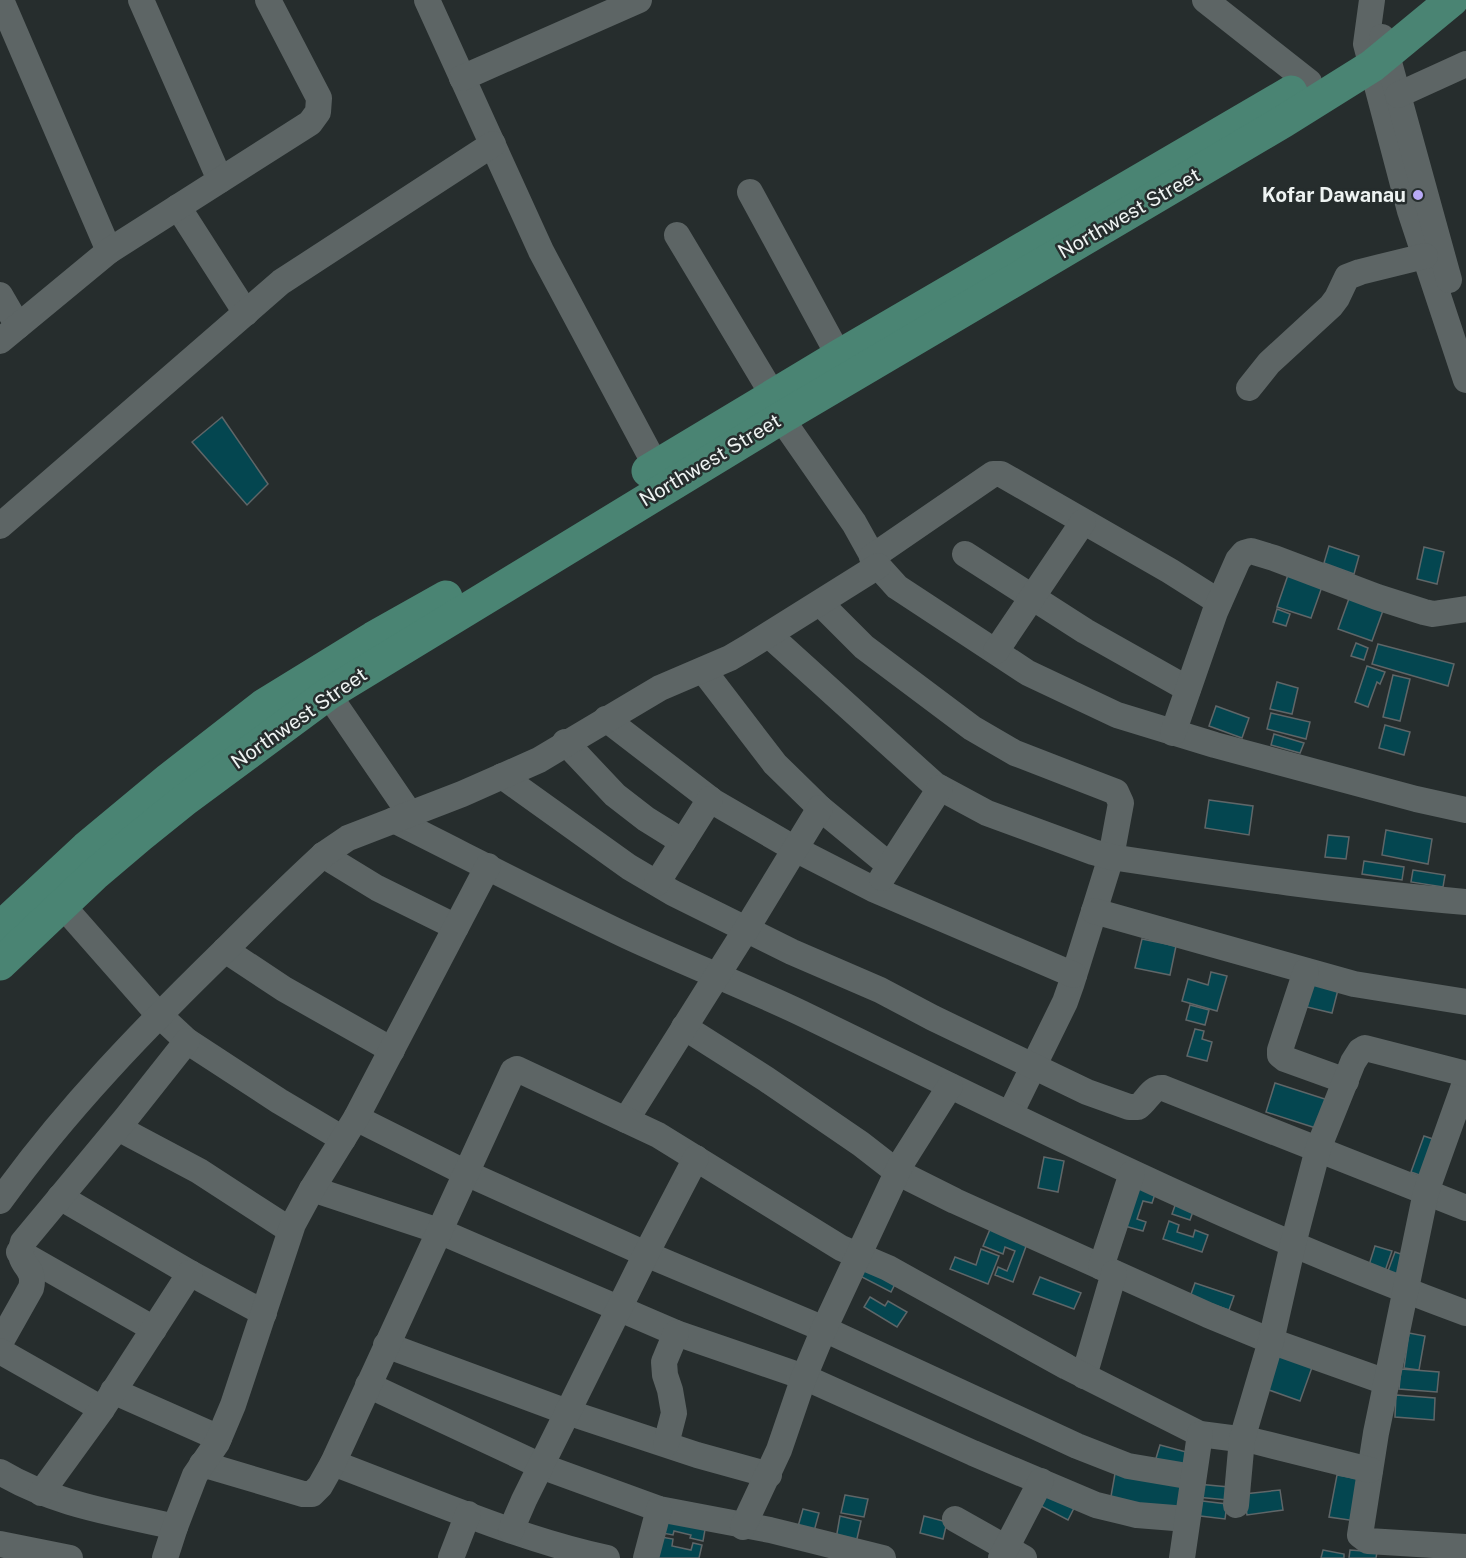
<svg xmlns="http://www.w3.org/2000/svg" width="1466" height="1558" viewBox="0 0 1466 1558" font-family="'Public Sans',sans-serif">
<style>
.building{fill:#044650;stroke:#5f6668;stroke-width:1.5}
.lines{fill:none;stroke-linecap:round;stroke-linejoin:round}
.minor{stroke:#5d6565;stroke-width:26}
.major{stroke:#4a8473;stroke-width:33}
.poi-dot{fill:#b9aaf7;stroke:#262d2d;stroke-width:2}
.labels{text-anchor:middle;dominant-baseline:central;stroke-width:5;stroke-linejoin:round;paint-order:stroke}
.poi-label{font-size:20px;font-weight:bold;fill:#eef3f2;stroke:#262d2d;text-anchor:end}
.street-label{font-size:20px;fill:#eef3f2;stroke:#262d2d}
</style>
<rect width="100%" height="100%" fill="#262d2d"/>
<!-- building -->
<g class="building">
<path d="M222 417 268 484 247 505 192 442Z"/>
<path d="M1329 546 1359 556 1354 574 1324 563Z"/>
<path d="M1424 547 1444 552 1437 584 1417 579Z"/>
<path d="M1290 569 1324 581 1311 618 1277 607Z"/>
<path d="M1351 593 1385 605 1372 641 1338 629Z"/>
<path d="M1277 609 1290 614 1286 626 1273 622Z"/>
<path d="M1356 643 1368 648 1364 660 1351 656Z"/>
<path d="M1378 644 1454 664 1448 686 1372 664Z"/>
<path d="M1367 666 1385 672 1380 684 1377 682 1368 707 1355 702Z"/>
<path d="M1393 675 1410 679 1400 721 1383 717Z"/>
<path d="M1277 682 1298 688 1292 714 1270 709Z"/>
<path d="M1216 706 1249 718 1242 738 1209 726Z"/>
<path d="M1271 713 1310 722 1306 739 1267 729Z"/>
<path d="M1385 725 1410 732 1404 755 1379 748Z"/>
<path d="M1274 734 1304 743 1300 753 1271 745Z"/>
<path d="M1209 800 1253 806 1249 835 1205 828Z"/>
<path d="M1386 830 1432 839 1428 864 1382 855Z"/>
<path d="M1328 835 1349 837 1346 859 1325 857Z"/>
<path d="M1364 861 1404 867 1402 880 1362 874Z"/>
<path d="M1413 870 1445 875 1443 887 1411 882Z"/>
<path d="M1142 939 1176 946 1170 975 1135 968Z"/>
<path d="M1211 972 1227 976 1217 1011 1182 1001 1188 979 1208 985Z"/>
<path d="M1315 976 1340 982 1332 1013 1307 1007Z"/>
<path d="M1190 1005 1209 1010 1205 1025 1186 1020Z"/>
<path d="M1195 1029 1204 1031 1202 1039 1212 1042 1207 1061 1187 1056Z"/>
<path d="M1275 1083 1331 1101 1322 1130 1266 1112Z"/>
<path d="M1424 1136 1439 1141 1425 1177 1411 1172Z"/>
<path d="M1044 1157 1064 1161 1058 1192 1038 1188Z"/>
<path d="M1135 1181 1157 1188 1152 1203 1143 1201 1137 1219 1146 1222 1143 1231 1121 1225Z"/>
<path d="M1177 1200 1195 1206 1190 1220 1172 1214Z"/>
<path d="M1169 1221 1179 1225 1177 1232 1193 1237 1195 1230 1208 1235 1202 1252 1163 1239Z"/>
<path d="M991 1227 1028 1241 1013 1282 995 1275 998 1267 1007 1271 1015 1251 1005 1247 1003 1254 983 1246Z"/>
<path d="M1375 1246 1392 1251 1385 1271 1369 1265Z"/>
<path d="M981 1249 999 1256 988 1284 950 1269 955 1257 976 1265Z"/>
<path d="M1395 1252 1412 1258 1405 1277 1388 1271Z"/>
<path d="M866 1259 899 1276 891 1292 858 1275Z"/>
<path d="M1040 1277 1081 1293 1074 1309 1033 1294Z"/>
<path d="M1195 1283 1234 1296 1229 1310 1190 1297Z"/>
<path d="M870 1297 885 1306 888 1301 907 1312 897 1327 864 1307Z"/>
<path d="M1409 1333 1425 1336 1419 1370 1404 1368Z"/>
<path d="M1281 1346 1315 1359 1300 1401 1266 1389Z"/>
<path d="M1401 1369 1439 1372 1437 1392 1399 1389Z"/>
<path d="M1396 1395 1435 1398 1434 1420 1395 1417Z"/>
<path d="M1160 1445 1190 1453 1184 1473 1154 1465Z"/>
<path d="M1116 1468 1190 1482 1183 1516 1110 1502Z"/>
<path d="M1337 1475 1359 1479 1356 1521 1329 1517Z"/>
<path d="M1197 1484 1229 1487 1228 1500 1196 1497Z"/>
<path d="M1280 1490 1283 1510 1247 1515 1244 1494Z"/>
<path d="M1046 1491 1075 1506 1068 1520 1039 1505Z"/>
<path d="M845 1495 868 1499 864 1517 841 1513Z"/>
<path d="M1194 1500 1227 1504 1225 1519 1192 1515Z"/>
<path d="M803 1509 819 1513 813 1535 797 1530Z"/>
<path d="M665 1515 706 1524 703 1541 690 1538 691 1535 674 1531 673 1535 662 1533Z"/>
<path d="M840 1516 861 1521 856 1543 836 1539Z"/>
<path d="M924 1516 947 1522 943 1539 920 1533Z"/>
<path d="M661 1537 673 1539 672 1546 691 1550 693 1543 702 1545 699 1558H657Z"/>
<path d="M1323 1550 1344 1554V1558H1321Z"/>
<path d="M1350 1550 1377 1552 1376 1558H1349Z"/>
</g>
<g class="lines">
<!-- minor -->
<g class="minor">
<path d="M1 0 109 251"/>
<path d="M141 0 220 180"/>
<path d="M427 0 541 251 656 466"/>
<path d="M1205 0 1309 82"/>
<path d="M1372 0 1366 44 1410 211 1466 380"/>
<path d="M1382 37 1449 280"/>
<path d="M462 78 639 0"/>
<path d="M1398 95 1466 64"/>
<path d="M750 192 839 356"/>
<path d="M178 207 246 313"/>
<path d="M677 235 773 395"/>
<path d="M0 295 18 326"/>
<path d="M0 341 109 251 310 123 318 112 319 98 268 0"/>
<path d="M1249 388 1269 363 1331 306 1337 298 1347 277 1360 272 1425 256"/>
<path d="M781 418 854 523 878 566 897 587 1028 673 1117 715 1215 745 1416 799 1466 810"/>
<path d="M0 526 281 282 493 144"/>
<path d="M965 554 1085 631 1188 689"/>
<path d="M872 557 993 474H1001L1170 571 1219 602"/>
<path d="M820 603 864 647 972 728 1015 753 1116 792 1121 803 1111 857 1071 985 1065 1002 1010 1114"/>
<path d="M769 635 935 785 987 813 1093 852 1111 857C1229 875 1347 892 1466 902"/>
<path d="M996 651 1083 522"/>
<path d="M703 670 775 764 820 808 889 865"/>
<path d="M328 694 410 814"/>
<path d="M606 719 714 802 795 849 873 889 1074 975"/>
<path d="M1173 733 1215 612 1238 560 1244 553 1251 551 1274 558 1377 597 1424 612 1433 614 1466 609"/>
<path d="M565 742 615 795 646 819 683 842"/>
<path d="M502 776 629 867 673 893 792 952 880 990 933 1018 1087 1092 1129 1107H1138C1147 1101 1151 1087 1163 1088L1466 1208"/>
<path d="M394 820C472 859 549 899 627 936 685 963 744 986 801 1013 1019 1119 1237 1229 1466 1313"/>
<path d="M323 855 377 888 456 927"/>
<path d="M882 878 940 788"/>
<path d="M657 883 710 799"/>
<path d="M62 905 158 1014 187 1041 279 1101 343 1139"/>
<path d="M1094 911 1354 984 1466 1002"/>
<path d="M225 950 284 989 392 1050"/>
<path d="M1306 971 1280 1050V1055L1285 1059 1346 1081"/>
<path d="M684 1027 766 1079 861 1144 897 1172 955 1201 1208 1315 1271 1341 1386 1382"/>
<path d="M1466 1080 1426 1192 1376 1433 1360 1535 1368 1541 1466 1547"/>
<path d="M356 1118 466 1173 646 1254 824 1329 1077 1446 1128 1466 1193 1477"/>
<path d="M626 1120 747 928 820 808"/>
<path d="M118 1128 199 1171 290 1230"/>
<path d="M312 1189 439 1231 676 1333 804 1377 973 1453 1096 1505 1137 1515 1187 1519"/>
<path d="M60 1197 190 1273 264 1313"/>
<path d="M0 1201C66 1109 144 1029 225 950 257 918 289 886 323 855L348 838 462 794 539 760 660 688 730 658 747 648 878 566"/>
<path d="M19 1252 154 1329"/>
<path d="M1101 1267 1132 1173"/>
<path d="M0 1343 31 1288C37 1264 14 1267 23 1242L126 1118 187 1041"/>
<path d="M386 1345 567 1412 697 1455 769 1475"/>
<path d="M0 1351 102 1409"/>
<path d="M1084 1376 1114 1273"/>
<path d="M368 1385 541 1466 659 1509 770 1530 883 1558"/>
<path d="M113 1391 219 1438"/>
<path d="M666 1444 674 1413 670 1390 665 1375 664 1362 676 1333"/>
<path d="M333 1463C422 1496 514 1538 607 1558"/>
<path d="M202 1464 303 1494H312L320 1486 333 1463 513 1071 517 1069 658 1135 841 1248 888 1268 1067 1367 1200 1434 1254 1441 1370 1470"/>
<path d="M0 1472C53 1504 115 1513 175 1527"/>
<path d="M41 1493 102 1409 190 1273"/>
<path d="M1236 1505 1242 1439 1271 1341 1293 1244 1318 1149 1353 1062 1360 1051 1365 1048 1466 1074"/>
<path d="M955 1519 1024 1558"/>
<path d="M743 1527 779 1450 804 1377 824 1329 902 1162 950 1086"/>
<path d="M511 1530 524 1500 648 1250 696 1158"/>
<path d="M0 1544 70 1558"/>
<path d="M165 1558 175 1527 195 1475 217 1443 233 1405 293 1224 312 1189 356 1118 488 866"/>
<path d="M451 1558 468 1514"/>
<path d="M646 1558 659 1509"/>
<path d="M1001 1558 1041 1481"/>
<path d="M1182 1558 1200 1434"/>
</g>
<!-- major -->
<g class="major">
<path d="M648 471 839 356 1291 92"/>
<path d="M0 928 86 848 169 779 264 705 373 638 446 597"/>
<path d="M0 964 94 875 140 836 186 799 328 694 781 418 1284 121 1372 66 1452 0"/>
</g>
</g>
<!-- markers -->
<circle class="poi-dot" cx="1418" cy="195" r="6"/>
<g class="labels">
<!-- poi labels -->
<g class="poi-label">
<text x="1406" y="195">Kofar Dawanau</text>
</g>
<!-- street labels -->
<g class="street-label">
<text transform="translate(1129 213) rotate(-30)">Northwest Street</text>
<text transform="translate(710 460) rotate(-31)">Northwest Street</text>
<text transform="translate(299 718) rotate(-35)">Northwest Street</text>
</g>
</g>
</svg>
